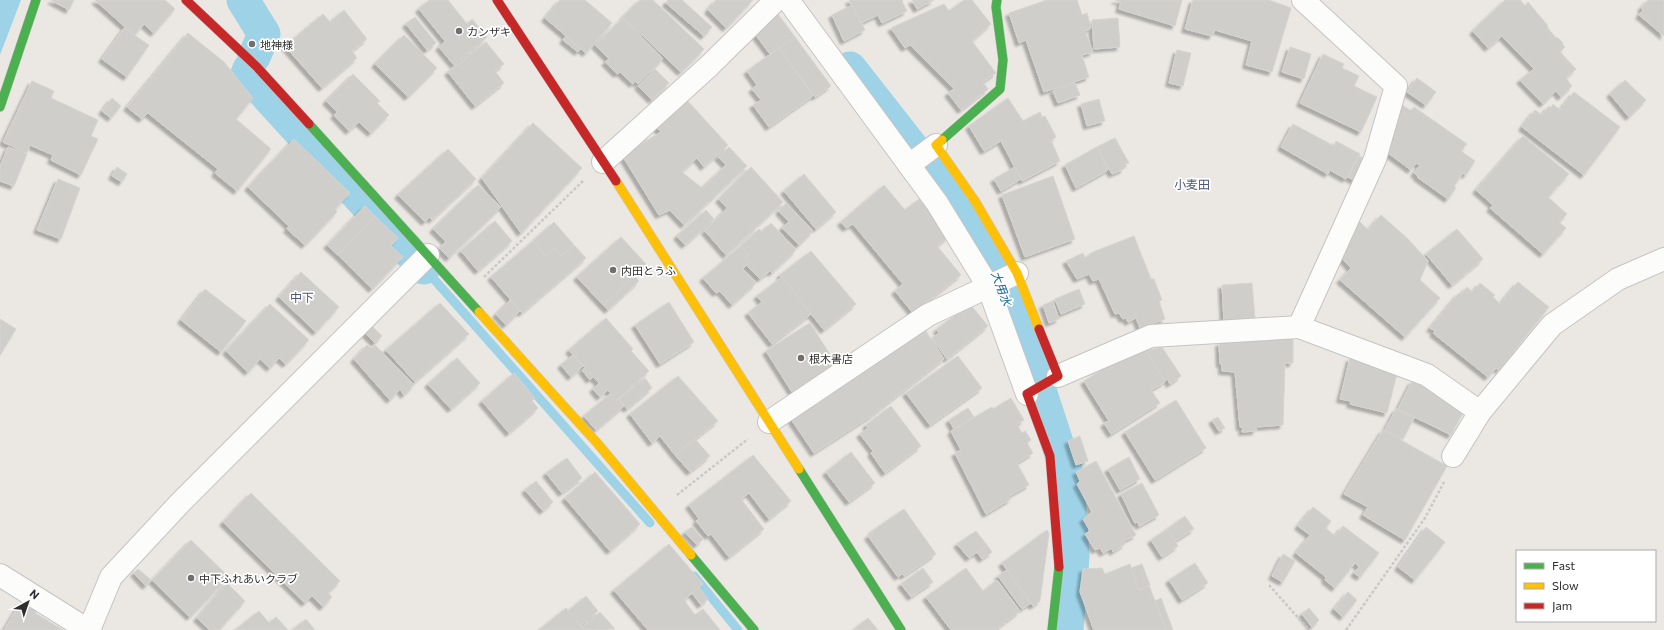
<svg xmlns="http://www.w3.org/2000/svg" width="1664" height="630" viewBox="0 0 1664 630" font-family="Commissioner,'Noto Sans JP',sans-serif">
<style>
.water{fill:#9dd2e7}
.lines{fill:none;stroke-linecap:round;stroke-linejoin:round}
.stream{stroke:#9dd2e7;stroke-width:9}
.canal{stroke:#9dd2e7;stroke-width:33}
.building{fill:#d0cecb;stroke:#d6d4d0;filter:url(#shadow)}
.street-casing{stroke:#c5c4c4;stroke-width:24}
.fast-casing{stroke:#c5c4c4;stroke-width:10}
.slow-casing{stroke:#c5c4c4;stroke-width:10}
.jam-casing{stroke:#c5c4c4;stroke-width:10}
.path{stroke:#c9c9c8;stroke-width:2.5;stroke-dasharray:3 2;stroke-linecap:butt}
.street{stroke:#fcfcfb;stroke-width:22}
.fast{stroke:#4caf50;stroke-width:9}
.slow{stroke:#ffc107;stroke-width:9}
.jam{stroke:#c62828;stroke-width:9}
.poi-dot{fill:#706f6e;stroke:#fff;stroke-width:1.5}
.labels{text-anchor:middle;dominant-baseline:central;stroke-width:3.5;stroke-linejoin:round;paint-order:stroke}
.poi-label{font-size:11px;fill:#2e2e2e;stroke:#fff;text-anchor:start}
.neighbourhood-label{font-size:12px;fill:#50577c;stroke:#fff}
.water-label{font-size:12px;font-style:italic;fill:#166999;stroke:#fff}
</style>
<defs>
<filter id="shadow"><feDropShadow dx="-3.5" dy="3.5" stdDeviation="1" flood-color="#0004"/></filter>
</defs>
<rect width="100%" height="100%" fill="#ebe8e4"/>
<!-- water -->
<path class="water" d="M0 0H21L0 55Z"/>
<g class="lines">
<!-- stream -->
<g class="stream">
<path d="M424 268 650 523"/>
<path d="M694 576 738 630"/>
</g>
<!-- canal -->
<g class="canal">
<path d="M243 0 264 34 254 57"/>
<path d="M850 68 937 179 995 269 1036 378 1068 476 1073 557 1067 630"/>
<path d="M249 69 247 74 424 268"/>
</g>
</g>
<!-- building -->
<g class="building">
<path d="M51 0H74L69 10Z"/>
<path d="M95 0H165L175 9 154 33 144 24 134 35Z"/>
<path d="M429 0H448L467 24 472 19 487 37 454 65 439 47 445 41 419 9Z"/>
<path d="M560 0H585L612 23 586 53 545 18Z"/>
<path d="M640 0H653L704 49 681 72 623 17Z"/>
<path d="M668 0H682L712 27 704 36 666 3Z"/>
<path d="M716 0H753L726 28 708 10Z"/>
<path d="M849 0H903L902 1 907 11 882 23 878 15 861 23Z"/>
<path d="M912 0H934L917 9Z"/>
<path d="M964 0H972L991 24 972 41 996 73 983 82 988 89 961 110 948 93 954 89 910 45 905 48 891 28 944 4 949 11Z"/>
<path d="M1047 0H1077L1082 15 1087 13 1091 28 1085 31 1093 52 1082 55 1089 77 1044 92 1026 40 1019 43 1009 13Z"/>
<path d="M1115 0H1182L1175 26 1119 9 1121 2Z"/>
<path d="M1193 0H1269L1291 8 1272 72 1246 65 1252 41 1215 30 1212 36 1185 29Z"/>
<path d="M1505 0H1520L1525 6 1528 2 1548 26 1547 27 1556 38 1557 37 1563 43 1562 44 1565 47 1560 52 1576 69 1566 78 1572 86 1561 97 1556 91 1543 104 1520 80 1534 69 1502 36 1488 48 1473 31Z"/>
<path d="M1648 0H1664V36L1639 15 1643 10 1641 8Z"/>
<path d="M852 5 865 30 844 41 832 15Z"/>
<path d="M344 10 367 39 352 51 357 58 322 88 285 46 323 14 330 22Z"/>
<path d="M778 14 795 37 770 54 755 34 767 26 765 23Z"/>
<path d="M415 17 436 43 427 50 406 24Z"/>
<path d="M623 18 663 59 638 84 636 81 633 84 620 72 617 74 605 62 609 59 595 45Z"/>
<path d="M1118 18 1120 47 1094 49 1092 20Z"/>
<path d="M124 28 149 45 127 77 102 59Z"/>
<path d="M188 33 224 62 253 98 236 119 271 149 237 191 215 173 218 169 148 113 142 119 127 107Z"/>
<path d="M404 35 437 68 408 97 375 64Z"/>
<path d="M566 36 581 49 578 52 563 40Z"/>
<path d="M795 37 831 86 815 97 779 48Z"/>
<path d="M486 42 504 64 495 71 504 83 475 106 448 72Z"/>
<path d="M1290 47 1311 54 1304 79 1282 72Z"/>
<path d="M779 48 813 96 769 127 753 105 761 100 752 89 757 85 747 71Z"/>
<path d="M1177 50 1191 53 1183 86 1169 83Z"/>
<path d="M1323 54 1344 64 1342 68 1359 76 1354 86 1377 97 1361 132 1300 103Z"/>
<path d="M655 69 669 83 652 100 638 86Z"/>
<path d="M353 74 380 101 377 103 389 115 371 133 359 122 349 131 334 115 337 112 326 101Z"/>
<path d="M1417 78 1436 92 1426 105 1407 92Z"/>
<path d="M1625 80 1646 100 1629 117 1610 94Z"/>
<path d="M32 81 54 91 51 98 98 120 91 136 98 139 81 175 51 160 53 155 30 145 27 153 3 142Z"/>
<path d="M1075 83 1080 95 1058 103 1053 91Z"/>
<path d="M1574 92 1620 127 1584 175 1522 127 1535 110 1542 115 1549 106 1551 108 1553 104 1560 110Z"/>
<path d="M684 97 728 145 704 167 697 158 682 172 702 188 726 165 718 157 729 147 747 166 684 225 670 210 659 215 622 155 661 132 655 126Z"/>
<path d="M112 98 121 106 111 118 102 111Z"/>
<path d="M1008 98 1023 121 1040 112 1042 117 1045 116 1056 137 1051 140 1060 161 1022 181 1001 141 984 151 969 126Z"/>
<path d="M1099 99 1105 121 1087 126 1081 104Z"/>
<path d="M1401 104 1411 111 1414 107 1467 144 1461 151 1475 161 1466 175 1463 173 1454 186 1456 188 1448 199 1417 177 1418 176 1414 173 1420 165 1416 163 1411 170 1388 153 1391 148 1388 147 1395 138 1391 135Z"/>
<path d="M533 123 582 168 521 233 482 178Z"/>
<path d="M1293 124 1334 146 1336 141 1360 154 1346 179 1330 170 1328 174 1281 147Z"/>
<path d="M1523 136 1569 174 1548 197 1567 214 1559 222 1566 228 1543 254 1490 208 1493 205 1476 190Z"/>
<path d="M1115 138 1129 163 1123 165 1124 169 1112 174 1097 147Z"/>
<path d="M294 139 350 193 335 209 337 212 305 245 287 229 289 226 248 187Z"/>
<path d="M8 147 27 154 14 186 0 181V167Z"/>
<path d="M1097 147 1108 170 1076 188 1065 165Z"/>
<path d="M448 149 476 179 432 220 430 217 425 222 398 195Z"/>
<path d="M1359 156 1367 160 1355 181 1348 177Z"/>
<path d="M117 167 127 174 122 182 112 176Z"/>
<path d="M751 167 783 202 726 255 705 231 727 208 719 199Z"/>
<path d="M1015 167 1021 179 1001 191 994 179Z"/>
<path d="M804 174 836 212 816 229 784 191Z"/>
<path d="M1053 176 1075 239 1025 257 1002 195Z"/>
<path d="M58 179 80 188 61 239 37 230Z"/>
<path d="M478 185 501 207 449 258 439 248 446 242 433 229Z"/>
<path d="M884 185 905 210 919 199 949 236 937 246 961 275 913 313 895 291 903 284 853 224 846 228 841 222Z"/>
<path d="M786 203 797 214 789 222 779 211Z"/>
<path d="M365 206 375 216 338 255 327 245Z"/>
<path d="M706 210 714 219 685 245 677 236Z"/>
<path d="M797 214 813 231 799 245 782 228Z"/>
<path d="M1381 215 1408 239 1428 261 1420 280 1440 298 1405 337 1340 280 1351 268 1340 256 1359 221 1368 230Z"/>
<path d="M375 216 398 238 391 246 403 257 372 289 338 255Z"/>
<path d="M495 221 512 241 478 271 461 251Z"/>
<path d="M554 222 574 245 561 256 555 248 546 256 533 241Z"/>
<path d="M771 223 796 250 772 273 770 271 760 279 746 265 749 262 746 259 749 255 741 246 759 229 762 232Z"/>
<path d="M1457 229 1483 259 1452 285 1426 254Z"/>
<path d="M1134 236 1151 279H1154L1162 300 1159 301 1165 319 1140 328 1136 318 1128 322 1126 318 1123 319 1119 313 1115 314 1099 279 1093 281 1089 274 1077 279 1066 261 1083 253 1085 258 1093 252Z"/>
<path d="M621 237 647 265 603 305 577 277Z"/>
<path d="M533 241 546 256 555 248 561 256 574 245 586 258 522 313 491 277Z"/>
<path d="M741 246 749 255 746 259 749 262 743 269 756 283 732 305 720 291 716 293 703 278Z"/>
<path d="M811 251 856 304 824 330 780 275Z"/>
<path d="M301 272 339 307 316 332 279 297Z"/>
<path d="M634 276 639 281 608 310 603 305Z"/>
<path d="M782 277 811 314 772 344 748 313 762 302 757 296Z"/>
<path d="M1518 282 1549 307 1499 370 1496 368 1488 377 1433 333 1435 331 1430 328 1459 293 1461 294 1467 287 1473 292 1480 283 1495 295 1493 297 1500 304Z"/>
<path d="M1252 283 1255 318 1224 321 1222 285Z"/>
<path d="M205 289 246 321 221 352 181 320Z"/>
<path d="M1079 289 1085 304 1061 314 1055 299Z"/>
<path d="M510 300 520 311 506 325 496 314Z"/>
<path d="M1053 301 1059 319 1049 323 1043 305Z"/>
<path d="M669 302 694 342 660 364 635 325Z"/>
<path d="M440 303 469 334 415 382 386 350Z"/>
<path d="M270 304 309 340 286 364 279 358 270 368 260 359 248 372 226 351Z"/>
<path d="M970 304 988 326 947 359 932 338 939 333 937 329Z"/>
<path d="M606 318 633 349 631 351 649 371 617 400 608 390 600 397 593 389 599 383 593 377 590 380 582 370 585 368 569 350Z"/>
<path d="M0 319 16 329 2 352 0 351Z"/>
<path d="M810 323 836 364 792 392 766 351Z"/>
<path d="M370 324 382 336 375 343 363 331Z"/>
<path d="M924 328 944 359 871 416 814 453 789 416 812 401 816 405Z"/>
<path d="M1293 332V363H1285L1283 425 1256 427V431L1242 432 1243 427H1240L1235 372 1222 371V364H1220L1219 343Z"/>
<path d="M367 345 371 348 375 345 414 385 404 395 400 389 390 400 354 359Z"/>
<path d="M1162 347 1181 376 1170 384 1167 379 1164 381 1145 351Z"/>
<path d="M1145 349 1165 382 1151 390 1160 403 1111 434 1104 423 1109 421 1084 381 1128 354 1130 358Z"/>
<path d="M573 355 583 366 571 377 561 365Z"/>
<path d="M958 356 982 388 930 425 906 393Z"/>
<path d="M457 358 480 383 451 409 428 384Z"/>
<path d="M1350 358 1398 370 1387 413 1350 404 1351 401 1340 399Z"/>
<path d="M514 373 535 398 532 401 538 408 509 433 482 401Z"/>
<path d="M678 376 718 421 675 455 660 436 652 443 630 414Z"/>
<path d="M645 378 652 388 627 409 619 399Z"/>
<path d="M1412 381 1466 407 1451 435 1398 409Z"/>
<path d="M610 394 616 401 619 399 624 406 596 430 584 416Z"/>
<path d="M1011 398 1024 420 1017 424 1022 433 1025 431 1031 440 1027 443 1033 453 1017 463 1029 485 1009 496 1011 499 986 514 955 453 961 450 951 431 992 407 993 409Z"/>
<path d="M1176 400 1206 448 1155 480 1125 432Z"/>
<path d="M891 406 921 446 885 473 871 453 873 451 860 434 868 428 866 425Z"/>
<path d="M968 408 974 417 954 429 949 420Z"/>
<path d="M1396 409 1414 418 1403 439 1385 430Z"/>
<path d="M1218 417 1225 428 1219 431 1212 420Z"/>
<path d="M1383 430 1447 466 1405 540 1363 515 1368 507 1344 494Z"/>
<path d="M1080 436 1088 461 1076 465 1068 441Z"/>
<path d="M695 439 710 456 690 472 675 455Z"/>
<path d="M851 452 875 483 849 502 826 472Z"/>
<path d="M753 455 791 501 769 519 749 493 741 499 764 529 729 557 711 534 708 536 696 521 699 519 689 505Z"/>
<path d="M1129 457 1140 479 1120 490 1108 469Z"/>
<path d="M567 458 582 478 562 493 546 473Z"/>
<path d="M1096 461 1136 535 1124 541 1125 544 1113 552 1112 548 1103 553 1100 548 1095 550 1085 534 1090 531 1083 519 1092 512 1077 484 1080 481 1076 472Z"/>
<path d="M595 472 640 524 610 551 565 498Z"/>
<path d="M536 481 553 502 543 511 525 490Z"/>
<path d="M1142 483 1159 515 1139 526 1138 522 1135 523 1121 494Z"/>
<path d="M251 493 340 581 328 593 332 597 323 607 312 596 305 603 223 522Z"/>
<path d="M1313 507 1331 521 1326 528 1335 536 1343 526 1379 553 1360 577 1354 573 1359 567 1355 563 1335 588 1325 580 1326 577 1296 553 1310 535 1298 526Z"/>
<path d="M904 509 936 554 904 576 902 574 898 577 868 536 873 532 872 531Z"/>
<path d="M1185 516 1194 529 1175 541 1167 529Z"/>
<path d="M692 527 703 539 697 545 685 532Z"/>
<path d="M1426 527 1445 542 1415 580 1398 567Z"/>
<path d="M1167 529 1178 546 1162 557 1151 540Z"/>
<path d="M1047 530 1049 533 1040 601 1033 606 1002 563Z"/>
<path d="M976 531 987 545 969 558 957 544Z"/>
<path d="M191 540 229 577 190 617 152 580Z"/>
<path d="M669 544 703 584 684 600 695 615 703 609 720 630H648L614 590Z"/>
<path d="M987 545 992 552 982 559 977 552Z"/>
<path d="M1283 554 1295 561 1283 582 1272 576Z"/>
<path d="M1195 563 1208 583 1182 600 1169 580Z"/>
<path d="M1130 564 1139 590 1149 585 1166 630H1094L1080 592 1083 569 1102 568 1105 574Z"/>
<path d="M1142 564 1150 585 1139 590 1131 568Z"/>
<path d="M923 568 933 582 911 597 901 584Z"/>
<path d="M966 568 983 591 997 580 1020 611 995 630H951L926 597Z"/>
<path d="M138 569 151 580 146 586 134 573Z"/>
<path d="M1007 570 1031 603 1022 609 998 576Z"/>
<path d="M227 583 245 601 219 630H210L197 618Z"/>
<path d="M699 587 708 599 701 605 692 593Z"/>
<path d="M1348 592 1357 600 1343 617 1334 609Z"/>
<path d="M586 596 598 611 580 626 568 611Z"/>
<path d="M1161 598 1173 630H1166L1155 601Z"/>
<path d="M21 602 37 611 35 613 63 630H4Z"/>
<path d="M566 608 584 630H539Z"/>
<path d="M1309 608 1319 620 1312 627 1302 614Z"/>
<path d="M259 611 269 623 276 617 288 630H235Z"/>
<path d="M600 612 615 629 584 630 582 627Z"/>
<path d="M868 618 878 630H853Z"/>
<path d="M306 619 315 630H292Z"/>
</g>
<g class="lines">
<!-- street casing -->
<g class="street-casing">
<g id="street">
<path d="M788 0 937 203 988 286 1027 394"/>
<path d="M603 162 709 66 776 0"/>
<path d="M909 165 936 145"/>
<path d="M1299 327 1375 159 1396 86 1303 0"/>
<path d="M1058 376 1151 336 1299 327 1427 375 1480 412 1552 325 1618 279 1664 259"/>
<path d="M769 422 928 315 1017 273"/>
<path d="M1453 456 1480 412"/>
<path d="M0 575 88 630"/>
<path d="M89 630 111 577 180 503 428 255"/>
</g>
</g>
<!-- fast casing -->
<g class="fast-casing">
<g id="fast">
<path d="M0 107 36 0"/>
<path d="M309 124 479 312"/>
<path d="M942 140 1000 89 1003 60 996 7 997 0"/>
<path d="M799 469 901 630"/>
<path d="M691 555 754 630"/>
<path d="M1052 630 1059 567"/>
</g>
</g>
<!-- slow casing -->
<g class="slow-casing">
<g id="slow">
<path d="M942 140 936 145 975 201 1017 273 1039 329"/>
<path d="M616 181 799 469"/>
<path d="M479 312 598 444 691 555"/>
</g>
</g>
<!-- jam casing -->
<g class="jam-casing">
<g id="jam">
<path d="M186 0 257 67 309 124"/>
<path d="M497 0 616 181"/>
<path d="M1039 329 1058 376 1027 394 1050 456 1059 567"/>
</g>
</g>
<!-- path -->
<g class="path">
<path d="M484 277 583 181"/>
<path d="M677 495 748 439"/>
<path d="M1269 585 1309 630"/>
<path d="M1346 630 1425 518 1444 482"/>
</g>
<!-- street -->
<use href="#street" class="street"/>
<!-- fast -->
<use href="#fast" class="fast"/>
<!-- slow -->
<use href="#slow" class="slow"/>
<!-- jam -->
<use href="#jam" class="jam"/>
</g>
<!-- markers -->
<g class="poi-dot">
<circle cx="459" cy="31" r="4"/>
<circle cx="252" cy="44" r="4"/>
<circle cx="613" cy="270" r="4"/>
<circle cx="801" cy="358" r="4"/>
<circle cx="191" cy="578" r="4"/>
</g>
<g class="labels">
<!-- poi labels -->
<g class="poi-label">
<text x="467" y="31">カンザキ</text>
<text x="260" y="44">地神様</text>
<text x="621" y="270">内田とうふ</text>
<text x="809" y="358">根木書店</text>
<text x="199" y="578">中下ふれあいクラブ</text>
</g>
<!-- neighbourhood labels -->
<g class="neighbourhood-label">
<text x="1192" y="184">小麦田</text>
<text x="302" y="297">中下</text>
</g>
<!-- water labels -->
<g class="water-label">
<text transform="translate(1002 288) rotate(69)">大用水</text>
</g>
</g>
<!-- legend -->
<rect x="1516" y="550" width="140" height="72" fill="#ffffff" stroke="#ababab"/>
<rect x="1524" y="563" width="20" height="6" fill="#4caf50" stroke="#ababab"/>
<text x="1552" y="570" font-size="12" fill="#2e2e2e">Fast</text>
<rect x="1524" y="583" width="20" height="6" fill="#ffc107" stroke="#ababab"/>
<text x="1552" y="590" font-size="12" fill="#2e2e2e">Slow</text>
<rect x="1524" y="603" width="20" height="6" fill="#c62828" stroke="#ababab"/>
<text x="1552" y="610" font-size="12" fill="#2e2e2e">Jam</text>
<!-- north arrow -->
<g transform="translate(28 602) rotate(40)" stroke="#ffffff" stroke-width="3" paint-order="stroke">
<path d="M0-3L7 15L0 10L-7 15Z" fill="#2e2e2e"/>
<text y="-6" font-size="11" font-weight="bold" text-anchor="middle" fill="#2e2e2e">N</text>
</g>
</svg>
